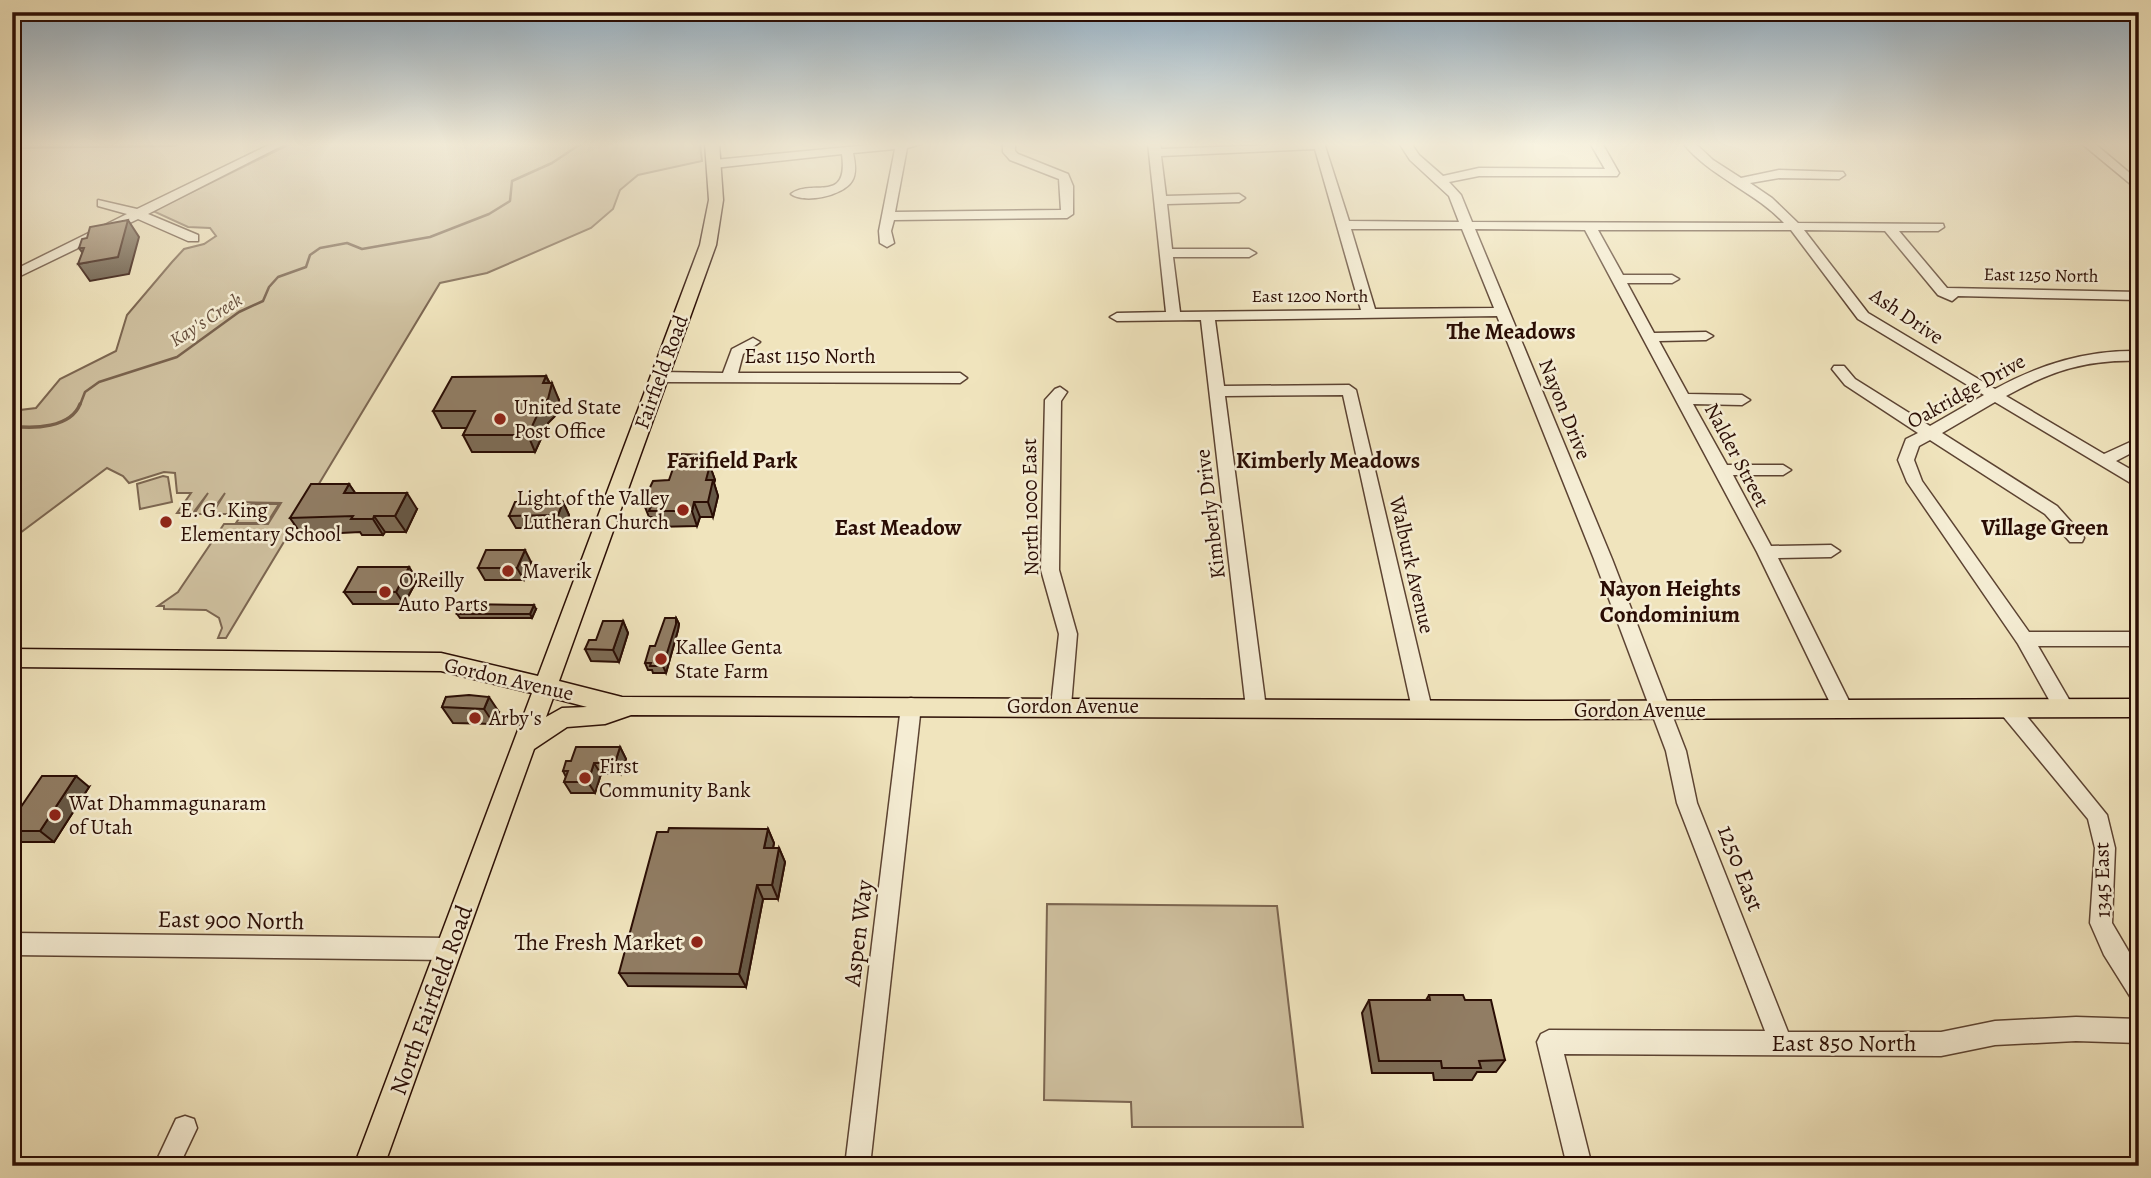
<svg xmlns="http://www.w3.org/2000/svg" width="2151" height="1178" viewBox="0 0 2151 1178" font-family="Alegreya,serif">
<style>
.green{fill:#cebf9e;stroke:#7c6651;stroke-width:2}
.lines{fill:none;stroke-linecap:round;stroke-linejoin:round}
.stream-far1{stroke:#79624d;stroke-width:2.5}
.stream{stroke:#79624d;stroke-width:3.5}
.minor-casing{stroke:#5c4332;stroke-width:3}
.major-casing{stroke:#2a0d04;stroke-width:3}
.minor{fill:#f5edd4;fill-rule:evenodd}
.major{fill:#f0e4bd;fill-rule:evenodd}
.wall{fill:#7d6c56;stroke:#2a0d04;stroke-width:2}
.shaded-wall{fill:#665846;stroke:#2a0d04;stroke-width:2}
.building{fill:#917d64;stroke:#2a0d04;stroke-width:2}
.poi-dot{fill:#8f2418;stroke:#f5edd4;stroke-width:2.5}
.labels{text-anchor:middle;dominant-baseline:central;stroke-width:5;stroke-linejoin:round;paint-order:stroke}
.far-street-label{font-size:18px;fill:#2a0d04;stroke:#f5edd4}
.far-water-label{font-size:19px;font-style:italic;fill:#654d3b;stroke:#f5edd4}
.street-label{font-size:21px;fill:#2a0d04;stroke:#f5edd4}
.poi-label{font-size:21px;fill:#2a0d04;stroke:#f5edd4;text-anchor:start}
.neighbourhood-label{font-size:23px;font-weight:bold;fill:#2a0d04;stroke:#f5edd4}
.near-street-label{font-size:24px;fill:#2a0d04;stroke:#f5edd4}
.near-poi-label{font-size:24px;fill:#2a0d04;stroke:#f5edd4;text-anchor:end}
</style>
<rect width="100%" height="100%" fill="#f0e4bd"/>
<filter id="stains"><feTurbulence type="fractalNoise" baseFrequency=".00286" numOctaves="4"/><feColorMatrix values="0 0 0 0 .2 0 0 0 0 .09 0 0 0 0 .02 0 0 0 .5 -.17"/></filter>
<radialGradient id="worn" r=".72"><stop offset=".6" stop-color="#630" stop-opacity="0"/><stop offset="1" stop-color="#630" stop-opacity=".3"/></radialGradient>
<!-- green -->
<g class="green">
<path d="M12 143H180L175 146 12 148Z"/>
<path d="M292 143H700L702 161 638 175 620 190 613 209 591 228 487 273 440 283 226 638H218L222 628 219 618 206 610 164 609V606H158L178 592 224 524H268L281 503 237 502 229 514H212L225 493 210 514H194L208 493 193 513H177L191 493H177L175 473 164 472 129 483 123 476 107 468 12 539V411L36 408 60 379 116 351 127 315 172 262 184 249 204 244 216 236 210 228 188 227 153 211Z"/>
<path d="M163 476 168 477 172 502 140 509 137 484Z"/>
<path d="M252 504H279L267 523H236L248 505Z"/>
<path d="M1047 904 1277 906 1303 1127H1132L1131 1102 1044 1100Z"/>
</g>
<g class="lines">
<!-- stream-far1 -->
<path class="stream-far1" d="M80 405 85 392 99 382 177 357 239 312 263 301 269 287 278 277 306 267 310 255 320 248 347 243 362 249 430 237 489 214 510 201 512 181 552 163 582 143"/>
<!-- stream -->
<path class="stream" d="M12 426C33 429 71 428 80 404"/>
<!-- minor casing -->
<g class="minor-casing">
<g id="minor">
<path d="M273 143H287L148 214 198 235V241H188L138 219 12 280V271L127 214 98 206V200L137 209Z"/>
<path d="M889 143H925L907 148 895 212 1061 210 1059 179 1010 160 1003 152V143H1015V151L1018 154 1068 174 1073 186V214L1067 218 894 220 891 231 894 243 887 247 880 243 879 231 895 149 853 153C855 162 857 173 852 181 843 196 804 204 791 194 812 178 849 205 842 154L714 168 708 164 714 160Z"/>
<path d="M1148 143H1160L1161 149 1324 143 1349 221 1459 222 1449 196 1410 160 1399 143H1411L1419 155 1443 176 1479 168 1605 169 1590 143H1602L1619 173 1617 176H1479L1449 182 1461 195 1472 222 1784 223C1754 191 1710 177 1683 143H1695L1713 160 1741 178 1779 170 1843 172 1845 175 1839 179 1779 178 1750 183 1772 198 1798 223 1943 224 1944 227 1938 231H1899L1947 288 2139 292V300L1958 296 1952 301 1938 295 1885 231 1804 230 1868 313 1995 389C2041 364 2086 350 2139 351V361C2087 359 2051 371 2006 396L2104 454 2139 438V449L2116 461 2139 474V488L1995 402 1942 433 2057 506 2082 534 2084 538 2082 542H2070L2045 514 1930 440 1919 446 1914 460 1922 481 2029 632H2139V646H2038L2074 708 2071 714 2064 716 2057 714 2018 644 1907 482 1898 460 1906 439 1918 433 1845 385 1832 369 1834 366H1844L1855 379 1930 426 1984 395 1858 319 1791 230H1598L1623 275H1672L1679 279 1672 283H1627L1654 333 1706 332 1713 336 1706 340 1659 341 1688 394 1742 395 1750 400 1742 405 1693 404 1727 465H1783L1791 470 1783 475H1733L1771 546 1831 545 1840 551 1831 557 1778 558 1853 709 1850 715 1843 717 1836 715 1757 552 1585 230 1475 229 1612 559 1686 751 1697 803 1788 1032H1941L1995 1021 2076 1017 2139 1019V1043L2076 1041 1995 1045 1941 1056 1564 1054 1592 1166H1567L1537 1042 1541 1034 1549 1030 1765 1031 1677 803 1666 751 1594 559 1497 316 1215 320 1224 386 1349 385 1356 390 1432 709 1429 715 1422 717 1415 715 1412 709 1343 395 1225 396 1266 708 1263 714 1256 716 1249 714 1246 708 1201 320 1117 321 1110 317 1117 313 1166 312ZM1315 149 1361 310 1180 312 1173 257H1249L1256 253 1249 249H1172L1167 204 1239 202 1245 198 1239 194 1166 196 1161 156ZM1351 229H1462L1494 308 1375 309Z"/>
<path d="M2081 143H2094L2139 181V191Z"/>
<path d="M753 338 760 342 743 354 738 373H960L967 378 960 383 660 382 653 377 660 372 723 373 732 349Z"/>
<path d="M1060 387 1067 392 1061 401 1059 570 1077 634 1071 706 1068 712 1061 714 1054 712 1051 706 1059 634 1041 570 1045 400 1055 389Z"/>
<path d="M911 698 918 700 921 706 870 1166H845L901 706 904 700Z"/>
<path d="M2009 701 2016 703 2107 815 2115 848 2112 923 2139 969V1001L2131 998 2104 955 2090 923 2095 848 2088 819 2002 715 1999 709 2002 703Z"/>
<path d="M12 933 449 938 457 942 460 949 457 956 449 960 12 955Z"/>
<path d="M185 1116 194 1119 197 1128 179 1166H154L176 1119Z"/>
</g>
</g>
<!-- major casing -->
<g class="major-casing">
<path id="major" d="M705 143H719L723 200 716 245 559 681 622 697 1552 701 2139 699V717L1552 719 631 715 605 724 567 727 534 749 384 1166H354L532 693 441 671 12 667V649L441 653 538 676 700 245 709 200ZM553 698 587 707 562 708 546 717Z"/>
</g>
<!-- minor -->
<use href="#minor" class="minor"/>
<!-- major -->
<use href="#major" class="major"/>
</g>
<!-- wall -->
<g class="wall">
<path d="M546 376 559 400 555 416 548 423 535 452H472L463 435 467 428H442L433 411Z"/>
<path d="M706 455 715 480 714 483 718 496 713 517H700L697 526 655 527 652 517H649L643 502 669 480Z"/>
<path d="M349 484 355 493 417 509 406 532H385L383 535H362L360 532 302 535 290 518Z"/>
<path d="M563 502 569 515 564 528H516L509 516Z"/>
<path d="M531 562 524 580H485L478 568Z"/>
<path d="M409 567 417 580 404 604H353L344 592Z"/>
<path d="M536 609 532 618H460L457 614Z"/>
<path d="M676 618 679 624 678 630 666 673H653L652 670H648L645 663 655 646Z"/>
<path d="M623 621 628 633 619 662 591 661 585 649Z"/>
<path d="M446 697 499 712 494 724 453 723 442 707Z"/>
<path d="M620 747 626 759 621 774H601L595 793H571L564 782 566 777 563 771 571 761Z"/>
<path d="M89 787 54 842H20L12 836V820Z"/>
<path d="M768 829 774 843 773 848H779L785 862 778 899H763L746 987 628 986 619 973Z"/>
<path d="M1429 995 1465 1000 1505 1060 1496 1072H1477L1472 1080H1434L1433 1073H1372L1362 1013 1369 1000H1426Z"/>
</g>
<!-- shaded-wall -->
<g class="shaded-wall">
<path d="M128 220 139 237 129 274 90 281 78 264 89 262 79 248Z"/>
<path d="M546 376 551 387 552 383 559 400 555 416 548 423 535 452 528 435 543 383Z"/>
<path d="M706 455 715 480 714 483 718 496 713 517 708 502 703 465Z"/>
<path d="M349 484 360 500 344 493Z"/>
<path d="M407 493 417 509 406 532 395 516Z"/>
<path d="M563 502 569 515 564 528 558 515Z"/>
<path d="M694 502 700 517 697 526 692 511Z"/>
<path d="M374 516 385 532 383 535 373 519Z"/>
<path d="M525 550 531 562 524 580 517 568Z"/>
<path d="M409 567 417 580 404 604 396 592Z"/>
<path d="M534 605 536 609 532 618 530 614Z"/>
<path d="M676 618 679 624 678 630 666 673 663 666Z"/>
<path d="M623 621 628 633 619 662 613 650Z"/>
<path d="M489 697 499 712 494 724 484 709Z"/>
<path d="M620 747 626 759 621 774 615 763Z"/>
<path d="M594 763 601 774 595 793 588 782Z"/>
<path d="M76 776 89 787 54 842 40 831Z"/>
<path d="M768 829 774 843 770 862 764 848Z"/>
<path d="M779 848 785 862 778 899 772 885Z"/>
<path d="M757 885 763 899 746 987 739 974Z"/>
</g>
<!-- building -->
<g class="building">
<path d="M128 220 118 257 78 264 84 248H79L82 239 87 238 90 227Z"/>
<path d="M546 376 543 383H552L548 399 541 407 528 435H463L475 411H433L452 377Z"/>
<path d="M678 454 706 455 703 465H710L706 480H713L708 502H694L692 511H649L653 502H643L653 481 669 480Z"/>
<path d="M311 484H349L344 493H407L395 516H374L373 519H351L353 516 290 518Z"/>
<path d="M515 502H563L558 515 509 516Z"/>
<path d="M486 550H525L517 568H478Z"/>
<path d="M358 567H409L396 592H344Z"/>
<path d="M462 604 534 605 530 614H457Z"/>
<path d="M665 618H676V624L663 666H650L651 663H645L650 646H655Z"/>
<path d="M603 621H623L613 650 585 649 589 640H596Z"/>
<path d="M469 695 489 697 484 709 442 707 446 697Z"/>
<path d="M576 747H620L615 763H594L588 782H564L568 771H563L566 761H571Z"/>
<path d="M42 776H76L40 831H12V820Z"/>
<path d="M669 828 768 829 764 848H779L772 885H757L739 974 619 973 657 832H668Z"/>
<path d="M1429 995H1463L1465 1000H1491L1505 1060 1479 1061 1481 1068H1442L1441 1061H1379L1369 1000H1430Z"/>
</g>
<!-- sky -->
<linearGradient id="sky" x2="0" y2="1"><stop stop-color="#90aabe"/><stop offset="0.47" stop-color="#f8f3e1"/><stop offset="1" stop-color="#f8f3e1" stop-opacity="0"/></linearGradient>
<rect width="2151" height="307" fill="url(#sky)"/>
<!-- markers -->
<g class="poi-dot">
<circle cx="500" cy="419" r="7"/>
<circle cx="683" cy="510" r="7"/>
<circle cx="166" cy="522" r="7"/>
<circle cx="508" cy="571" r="7"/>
<circle cx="385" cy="592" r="7"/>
<circle cx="661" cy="659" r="7"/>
<circle cx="475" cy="718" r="7"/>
<circle cx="585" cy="778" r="7"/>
<circle cx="55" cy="815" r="7"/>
<circle cx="697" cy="942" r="7"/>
</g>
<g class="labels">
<!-- far-street labels -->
<g class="far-street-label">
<text transform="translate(2041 275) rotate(1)">East 1250 North</text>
<text x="1310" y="296">East 1200 North</text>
</g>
<!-- far-water labels -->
<g class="far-water-label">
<text transform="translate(206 320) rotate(-33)">Kay's Creek</text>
</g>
<!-- street labels -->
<g class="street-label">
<text transform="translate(1907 316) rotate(34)">Ash Drive</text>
<text x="810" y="356">East 1150 North</text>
<text transform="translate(661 372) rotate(-70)">Fairfield Road</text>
<text transform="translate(1966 391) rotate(-29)">Oakridge Drive</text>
<text transform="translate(1565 409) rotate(68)">Nayon Drive</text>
<text transform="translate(1737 455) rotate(62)">Nalder Street</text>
<text transform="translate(1030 507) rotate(-91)">North 1000 East</text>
<text transform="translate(1210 514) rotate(-97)">Kimberly Drive</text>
<text transform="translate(1412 565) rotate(77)">Walburk Avenue</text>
<text transform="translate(509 679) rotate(13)">Gordon Avenue</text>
<text x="1073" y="706">Gordon Avenue</text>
<text x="1640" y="710">Gordon Avenue</text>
<text transform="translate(2102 880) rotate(-91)">1345 East</text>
</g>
<!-- poi labels -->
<g class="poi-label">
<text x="514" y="407">United State<tspan x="514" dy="24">Post Office</tspan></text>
<text x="669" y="498" text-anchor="end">Light of the Valley<tspan x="669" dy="24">Lutheran Church</tspan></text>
<text x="180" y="510">E. G. King<tspan x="180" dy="24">Elementary School</tspan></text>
<text x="522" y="571">Maverik</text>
<text x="399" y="580">O'Reilly<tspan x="399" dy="24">Auto Parts</tspan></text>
<text x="675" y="647">Kallee Genta<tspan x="675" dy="24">State Farm</tspan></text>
<text x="489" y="718">Arby's</text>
<text x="599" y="766">First<tspan x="599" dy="24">Community Bank</tspan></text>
<text x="69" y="803">Wat Dhammagunaram<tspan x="69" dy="24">of Utah</tspan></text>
</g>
<!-- neighbourhood labels -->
<g class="neighbourhood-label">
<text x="1511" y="331">The Meadows</text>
<text x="732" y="460">Farifield Park</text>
<text x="1328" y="460">Kimberly Meadows</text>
<text x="898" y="527">East Meadow</text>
<text x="2045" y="527">Village Green</text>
<text x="1670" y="588">Nayon Heights<tspan x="1670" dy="26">Condominium</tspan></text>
</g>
<!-- near-street labels -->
<g class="near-street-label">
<text transform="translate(1741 868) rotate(69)">1250 East</text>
<text transform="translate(231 920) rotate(1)">East 900 North</text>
<text transform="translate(858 933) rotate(-83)">Aspen Way</text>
<text transform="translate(431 1000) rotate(-70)">North Fairfield Road</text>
<text x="1844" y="1043">East 850 North</text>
</g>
<!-- near-poi labels -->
<g class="near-poi-label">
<text x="683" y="942">The Fresh Market</text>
</g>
</g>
<!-- margin -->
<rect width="2151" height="1178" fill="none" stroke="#f0e4bd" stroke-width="42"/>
<rect x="14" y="14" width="2123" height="1150" fill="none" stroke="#2a0d04" stroke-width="3.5"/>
<rect x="21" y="21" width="2109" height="1136" fill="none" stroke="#2a0d04" stroke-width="2"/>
<rect width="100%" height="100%" filter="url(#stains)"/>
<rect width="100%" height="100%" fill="url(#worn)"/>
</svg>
